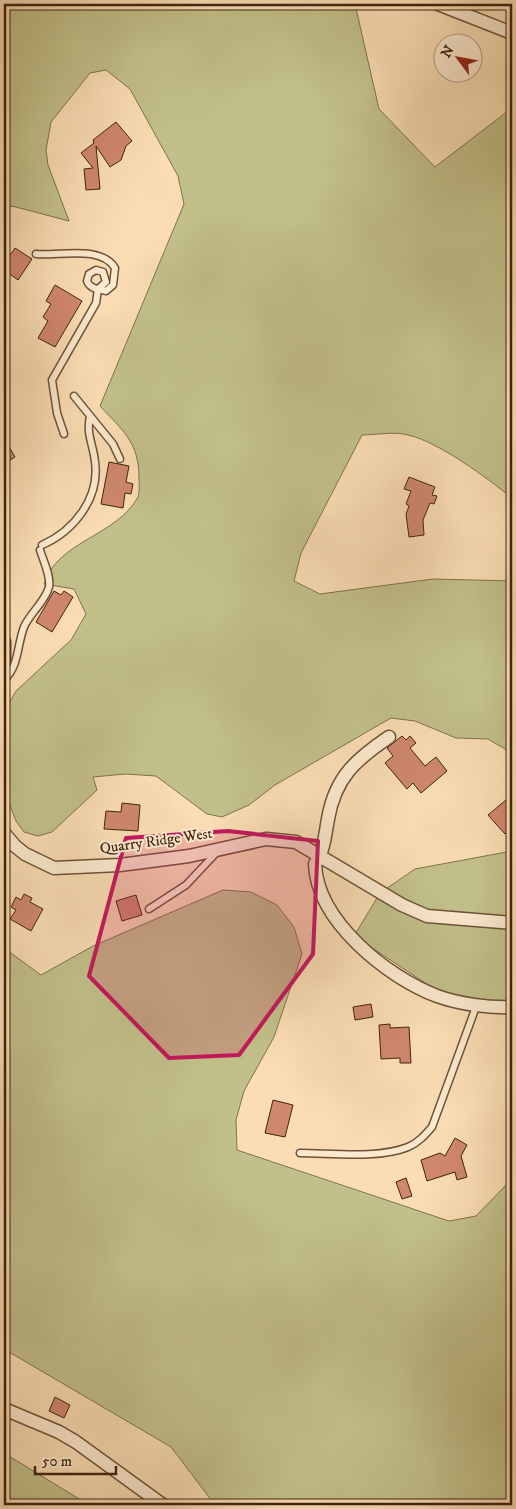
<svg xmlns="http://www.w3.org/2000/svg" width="516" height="1509" viewBox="0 0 516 1509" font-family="'IM FELL DW Pica',serif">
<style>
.green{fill:#c2c08a;stroke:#80724c}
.building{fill:#cf876e;stroke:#3f240e}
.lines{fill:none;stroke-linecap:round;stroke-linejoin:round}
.lane-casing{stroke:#6e5238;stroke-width:9}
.street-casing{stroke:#6e5238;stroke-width:15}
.lane{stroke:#fce9ce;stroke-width:6}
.street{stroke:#fce9ce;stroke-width:12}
.marked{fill:#c2185b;fill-opacity:0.2;stroke:#c2185b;stroke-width:4;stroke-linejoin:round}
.labels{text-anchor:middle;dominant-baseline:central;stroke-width:4;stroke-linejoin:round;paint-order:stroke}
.street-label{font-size:15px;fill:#3f240e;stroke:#fce9ce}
</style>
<rect width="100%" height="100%" fill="#faddb4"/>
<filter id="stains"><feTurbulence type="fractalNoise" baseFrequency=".004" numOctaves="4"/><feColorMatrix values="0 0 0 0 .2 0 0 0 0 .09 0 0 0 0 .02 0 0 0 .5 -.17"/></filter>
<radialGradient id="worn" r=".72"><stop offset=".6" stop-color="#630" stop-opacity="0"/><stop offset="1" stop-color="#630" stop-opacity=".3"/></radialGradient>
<!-- green -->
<g class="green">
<path d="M4 4H355L379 109 435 167 512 108V498C487 478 439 442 408 435 394 431 376 435 362 435L301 553 294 581 320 594 433 579 512 581V753L488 739 456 738 415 721 391 718 275 785 249 805 222 817 207 814 156 776 125 774 93 777 97 790 52 832 38 836 24 832 16 821 5 793 4 712 16 691 71 640 86 614 74 589 44 584C57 541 117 536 138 497 140 492 139 484 139 478 139 442 123 431 100 406L184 204 178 176 130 89 106 70 90 73 51 122 46 150 48 165 69 221 12 206 4 210Z"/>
<path d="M512 851V1001L454 1002 354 936 380 893 415 869Z"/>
<path d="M223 890 251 892 277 905 294 927 302 954 274 1037 244 1091 236 1120 237 1150 449 1221 476 1216 512 1179V1505H215L171 1447 4 1349V948L41 975 93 946Z"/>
<path d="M4 1453 89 1505H4Z"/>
</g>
<!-- building -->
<g class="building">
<path d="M116 122 132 141 126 146 121 160 110 167 96 146 100 189 86 190 84 169 93 168 81 153 94 143 93 140Z"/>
<path d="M15 248 32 259 18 280 4 270V264Z"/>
<path d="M55 285 82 301 55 347 38 338 48 321 43 317 51 304 46 301Z"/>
<path d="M4 438 15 457 4 464Z"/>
<path d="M109 462 129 466 126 482 133 484 131 494 125 493 123 508 101 504Z"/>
<path d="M409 477 435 487 432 495 437 496 434 504 430 503 423 520 424 535 409 537 406 514 409 506 406 504 411 491 404 489Z"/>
<path d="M54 591 61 595 64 591 73 597 52 632 36 622Z"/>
<path d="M402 736 406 740 410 736 416 743 410 748 425 766 436 757 447 771 421 793 413 783 407 789 385 763 393 756 387 748Z"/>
<path d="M512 795V839L507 832 505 834 488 815Z"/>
<path d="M122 803 140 805 138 831 104 829 106 811 121 812Z"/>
<path d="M24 894 32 898 30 902 43 909 31 931 10 919 16 910 11 907 16 897 21 900Z"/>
<path d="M136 895 142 915 122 921 116 901Z"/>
<path d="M371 1004 373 1017 355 1020 353 1007Z"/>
<path d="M390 1024V1028L409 1027 411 1063H400V1058L381 1059 379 1025Z"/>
<path d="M273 1100 293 1105 285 1137 265 1133Z"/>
<path d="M455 1138 467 1145 461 1156 467 1177 457 1180 455 1172 427 1181 421 1160 440 1153 445 1156Z"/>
<path d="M406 1178 412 1196 402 1199 396 1182Z"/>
<path d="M55 1397 70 1405 64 1418 49 1411Z"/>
</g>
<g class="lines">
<!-- lane casing -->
<g class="lane-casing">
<g id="lane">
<path d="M36 254C60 256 101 245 115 268L113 285 106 291C98 289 90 289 87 281L89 274 96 270 103 272 106 282 98 289 96 303 52 380 57 413 64 434"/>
<path d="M74 396 113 444 120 459"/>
<path d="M42 545C74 531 100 498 95 462 93 443 86 435 90 416"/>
<path d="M4 680C19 667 17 645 24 627 30 613 45 602 49 587 51 576 43 560 40 550"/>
<path d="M149 909 186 885 217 852"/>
<path d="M300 1153C331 1153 379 1159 408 1147 418 1143 425 1135 432 1127L477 1004"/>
</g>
</g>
<!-- street casing -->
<g class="street-casing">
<g id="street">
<path d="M438 4 512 33"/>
<path d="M4 641V668"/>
<path d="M389 737C355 760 335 778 328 819 325 835 324 851 315 864 317 921 387 977 437 996 459 1004 489 1008 512 1007"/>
<path d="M4 833 15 846 25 854 54 868 120 865 189 856 266 839 296 842 402 905 427 916 512 923"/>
<path d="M4 1409 59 1432 76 1442 163 1505"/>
</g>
</g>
<!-- lane -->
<use href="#lane" class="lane"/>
<!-- street -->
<use href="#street" class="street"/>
</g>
<!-- marked area -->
<path class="marked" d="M228 831 318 841 313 954 239 1055 169 1058 89 976 126 838Z"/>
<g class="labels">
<!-- street labels -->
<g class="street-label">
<text transform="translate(156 841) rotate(-8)">Quarry Ridge West</text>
</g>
</g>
<!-- margin -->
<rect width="516" height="1509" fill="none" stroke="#faddb4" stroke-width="20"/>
<rect x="5" y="5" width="506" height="1499" fill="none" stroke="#3f240e" stroke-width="2.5"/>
<rect x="10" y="10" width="496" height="1489" fill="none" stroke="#3f240e"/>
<!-- north arrow -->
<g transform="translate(458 58) rotate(302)"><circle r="24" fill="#fce9ce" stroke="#b09a81"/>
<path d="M0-4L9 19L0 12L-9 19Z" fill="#8f2418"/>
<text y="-8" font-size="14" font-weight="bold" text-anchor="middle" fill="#3f240e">N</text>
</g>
<!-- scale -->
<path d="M35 1466v8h81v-8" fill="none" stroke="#3f240e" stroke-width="2.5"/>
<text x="42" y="1466" font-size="15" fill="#3f240e" stroke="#fce9ce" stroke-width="4" paint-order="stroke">50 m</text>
<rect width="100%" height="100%" filter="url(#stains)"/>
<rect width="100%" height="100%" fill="url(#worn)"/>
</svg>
